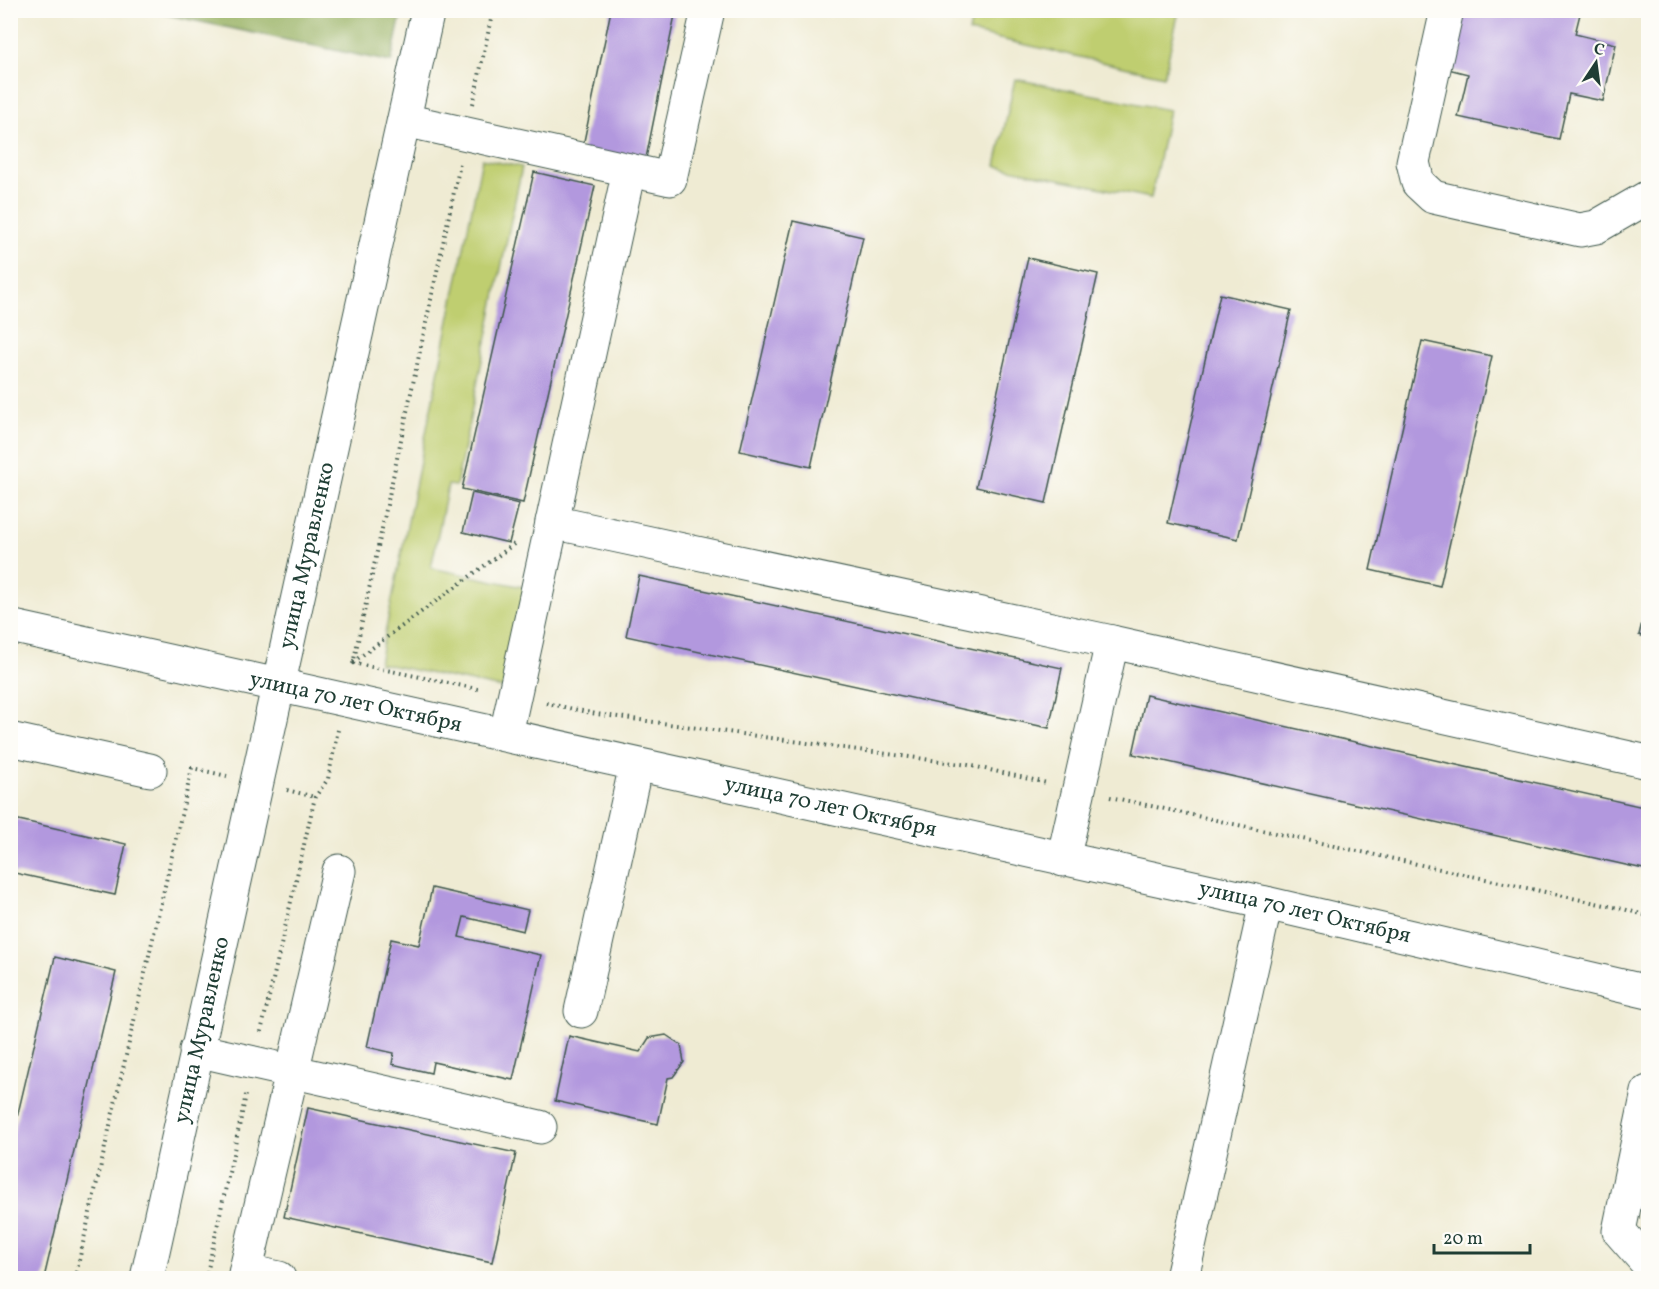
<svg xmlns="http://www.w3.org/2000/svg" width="1659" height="1289" viewBox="0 0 1659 1289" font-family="Vollkorn,serif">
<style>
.green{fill:#bfce70;stroke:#6f8652;stroke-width:1.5}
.forest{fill:#97b162;stroke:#5b774b;stroke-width:1.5}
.building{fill:#b298de}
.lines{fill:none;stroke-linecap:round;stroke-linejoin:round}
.minor-casing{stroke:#3e574c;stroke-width:35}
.path{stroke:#3e574c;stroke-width:4;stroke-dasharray:1.5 4.5;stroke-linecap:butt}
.minor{stroke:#fff;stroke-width:33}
.labels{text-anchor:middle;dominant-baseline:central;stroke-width:6;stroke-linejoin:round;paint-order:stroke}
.street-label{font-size:22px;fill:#1f3d34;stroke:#fdfcf7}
</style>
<rect width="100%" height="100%" fill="#fdfcf7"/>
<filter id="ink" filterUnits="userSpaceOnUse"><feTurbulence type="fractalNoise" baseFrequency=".0167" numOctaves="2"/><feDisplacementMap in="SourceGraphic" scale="12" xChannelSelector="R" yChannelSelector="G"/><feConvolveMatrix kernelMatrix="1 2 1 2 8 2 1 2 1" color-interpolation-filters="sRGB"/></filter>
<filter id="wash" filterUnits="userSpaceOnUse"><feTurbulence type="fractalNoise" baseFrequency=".008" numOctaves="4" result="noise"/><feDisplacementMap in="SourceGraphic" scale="24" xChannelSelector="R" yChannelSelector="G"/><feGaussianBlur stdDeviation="1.35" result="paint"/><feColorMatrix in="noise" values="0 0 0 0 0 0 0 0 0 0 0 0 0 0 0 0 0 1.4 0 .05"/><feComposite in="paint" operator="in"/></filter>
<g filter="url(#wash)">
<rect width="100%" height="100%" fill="#efebd3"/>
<!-- green -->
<g class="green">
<path d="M974 11V10L1179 11 1164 76 969 32Z"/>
<path d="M1015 79 1169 110 1151 198 996 166Z"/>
<path d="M482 159 522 167 456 486 448 485 431 568 528 588 507 689 379 663Z"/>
</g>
<!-- forest -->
<path class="forest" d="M149 11H402L391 62Z"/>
<g id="blocks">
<!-- building -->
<g class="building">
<path d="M611 10H676L645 163 582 151Z"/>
<path d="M1461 10H1479L1505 16 1506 10H1581L1575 34 1616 44 1603 101 1569 94 1559 139 1458 117 1468 74 1448 69Z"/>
<path d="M534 172 595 186 523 503 462 489Z"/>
<path d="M793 221 863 237 811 467 740 451Z"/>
<path d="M1028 258 1098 274 1046 503 976 487Z"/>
<path d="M1220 294 1291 310 1238 539 1168 523Z"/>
<path d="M1422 341 1492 356 1440 586 1370 570Z"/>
<path d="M472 493 519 504 509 543 463 532Z"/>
<path d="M639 576 1062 668 1049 728 626 636Z"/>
<path d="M1648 598V638L1639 635Z"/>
<path d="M1146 695 1648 808V870L1133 754Z"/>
<path d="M10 818 126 844 115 895 10 872Z"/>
<path d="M432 888 528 910 523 931 464 917 459 937 541 955 513 1080 433 1062 431 1073 392 1064 394 1053 367 1047 391 939 419 945Z"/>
<path d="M55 957 116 972 44 1278H10V1147Z"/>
<path d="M666 1035 681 1045 684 1062 673 1077 668 1078 658 1124 555 1101 569 1036 640 1052 649 1038Z"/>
<path d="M308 1108 516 1153 492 1262 284 1217Z"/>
</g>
</g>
</g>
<g filter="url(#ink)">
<use href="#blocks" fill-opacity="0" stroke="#3e574c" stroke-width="1.5"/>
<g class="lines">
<!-- minor casing -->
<g class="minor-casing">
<g id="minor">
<path d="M1447 10 1413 162 1418 183 1433 197 1580 230 1596 227 1648 197"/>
<path d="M404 120 670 179 708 10"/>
<path d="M552 522 1112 642"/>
<path id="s1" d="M10 626 1266 903 1648 992"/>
<path d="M506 734 629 170"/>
<path d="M10 739 150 770"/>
<path d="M1063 860 1112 642 1648 762"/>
<path d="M581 1011 636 765"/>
<path d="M196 1050 540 1127"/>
<path d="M1648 1092 1619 1231 1648 1264"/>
<path d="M246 1271 279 1278"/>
<path id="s2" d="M147 1278 428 10"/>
<path d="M244 1278 339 871"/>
<path d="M1182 1278 1266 903"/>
</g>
</g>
<!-- path -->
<g class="path">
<path d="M473 104 493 10"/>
<path d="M353 662 514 544"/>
<path d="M353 663 482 690"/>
<path d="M353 664 460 164"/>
<path d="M546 703 596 714 968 765 1047 783"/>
<path d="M287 790 315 797"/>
<path d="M1110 797 1623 909 1648 916"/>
<path d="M261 1032 315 797 328 779 338 730"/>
<path d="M75 1278 192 768 227 776"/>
<path d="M206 1278 246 1095"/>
</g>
<!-- minor -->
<use href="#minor" class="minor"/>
</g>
</g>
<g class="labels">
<!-- street labels -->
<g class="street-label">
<text stroke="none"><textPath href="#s2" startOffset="740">улица Муравленко</textPath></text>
<text stroke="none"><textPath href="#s1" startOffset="354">улица 70 лет Октября</textPath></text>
<text stroke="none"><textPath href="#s1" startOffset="840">улица 70 лет Октября</textPath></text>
<text stroke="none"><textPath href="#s1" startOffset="1326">улица 70 лет Октября</textPath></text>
<text stroke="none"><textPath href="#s2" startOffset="254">улица Муравленко</textPath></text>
</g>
</g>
<!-- margin -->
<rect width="1659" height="1289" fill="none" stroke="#fdfcf7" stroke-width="36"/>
<!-- north arrow -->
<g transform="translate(1596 63) rotate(13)" stroke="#fdfcf7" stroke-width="4.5" paint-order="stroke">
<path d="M0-4.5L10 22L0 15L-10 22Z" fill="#1f3d34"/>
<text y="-9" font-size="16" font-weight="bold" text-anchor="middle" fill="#1f3d34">С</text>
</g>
<!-- scale -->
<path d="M1434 1244v9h96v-9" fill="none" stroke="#1f3d34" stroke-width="3"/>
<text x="1443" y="1244" font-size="18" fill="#1f3d34" stroke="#fdfcf7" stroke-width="4.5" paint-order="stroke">20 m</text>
</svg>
